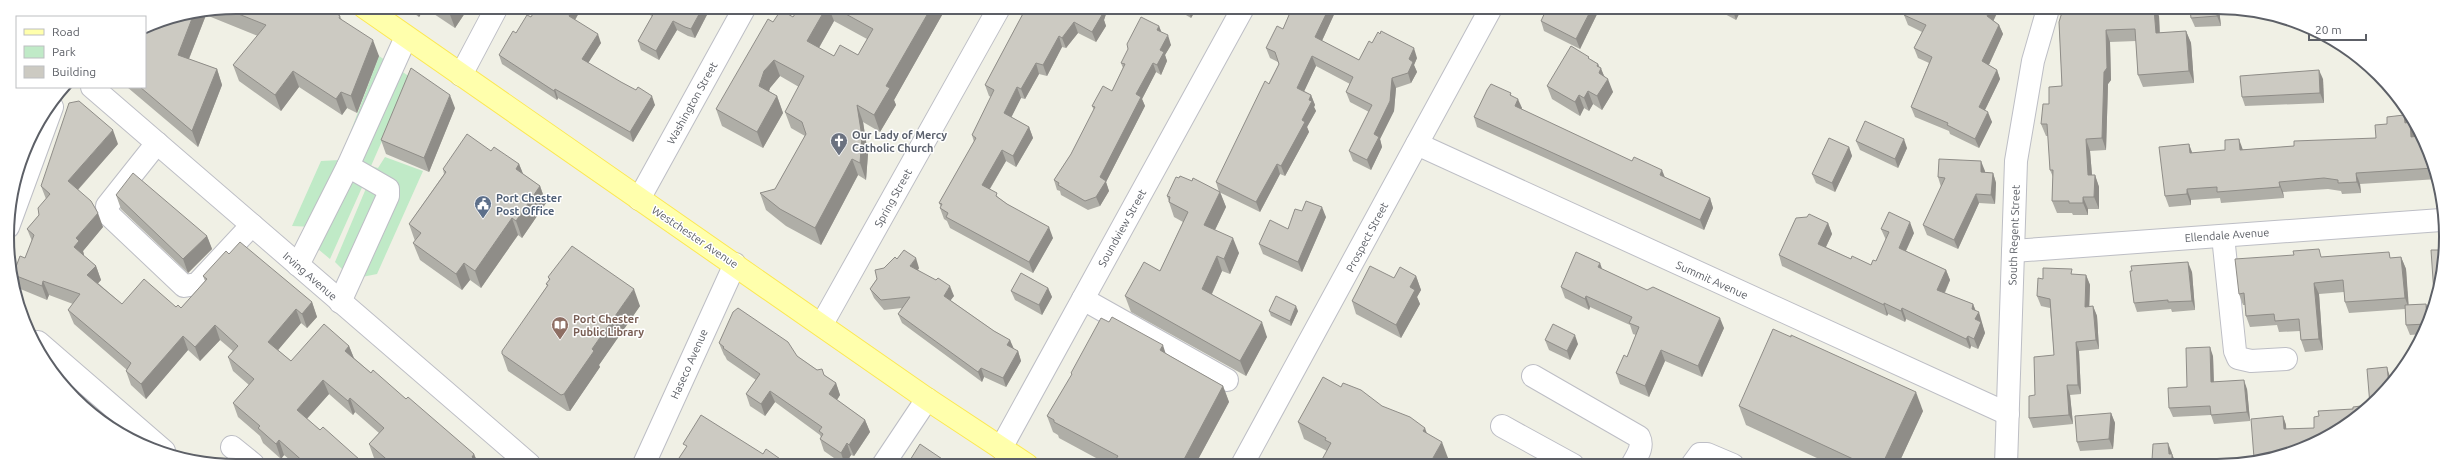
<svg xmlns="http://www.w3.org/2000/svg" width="2453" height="473" viewBox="0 0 2453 473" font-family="Ubuntu,sans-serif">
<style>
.green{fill:#c0eac7}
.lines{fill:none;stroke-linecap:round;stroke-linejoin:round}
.minor-casing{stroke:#bdbec5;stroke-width:24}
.major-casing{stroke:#fce853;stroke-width:24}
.minor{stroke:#fff;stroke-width:22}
.major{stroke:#ffffac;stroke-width:22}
.wall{fill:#afaea7;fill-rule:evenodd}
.shaded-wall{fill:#8f8d88}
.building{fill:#cccac2;stroke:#8f8d88}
.labels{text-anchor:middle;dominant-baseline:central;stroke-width:3;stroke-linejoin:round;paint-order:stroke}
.street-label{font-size:11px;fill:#5d6067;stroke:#fff}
.worship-label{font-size:11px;font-weight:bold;fill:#5b616d;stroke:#fff;text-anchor:start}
.service-label{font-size:11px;font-weight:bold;fill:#4e5e75;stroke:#fff;text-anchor:start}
.education-label{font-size:11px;font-weight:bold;fill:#785e54;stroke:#fff;text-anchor:start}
.rim{fill:none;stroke:#5d6067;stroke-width:2}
</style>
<rect width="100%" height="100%" fill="#f0f0e5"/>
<!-- green -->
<path class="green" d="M379 56 410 77 371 166 378 168 385 157 423 171 377 274 362 277 357 284 335 262 367 186 364 183 330 259 318 249 313 227 292 226 321 161 340 160Z"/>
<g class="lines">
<!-- minor casing -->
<g class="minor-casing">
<g id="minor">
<path d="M461 75 497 7"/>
<path d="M92 87 529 464"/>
<path d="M157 143 107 206 109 215 184 286 197 284 252 225"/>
<path d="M1417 144 2008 414"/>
<path d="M639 199 745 7"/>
<path d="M8 227 52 107"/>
<path d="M2223 236 2235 351 2238 358 2251 361 2286 359"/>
<path d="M2013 251 2441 220"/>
<path d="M298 265 348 166 406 37"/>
<path d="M1083 299 1227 380"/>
<path d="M340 302 388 196V189L348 166"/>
<path d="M822 324 999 8"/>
<path d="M38 342 164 451"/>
<path d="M1533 376 1639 437C1644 447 1637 456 1632 465"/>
<path d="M1502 426 1573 465"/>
<path d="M232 447 253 464"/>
<path d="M1001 448 1243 8"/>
<path d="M644 464 735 264"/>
<path d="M883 465 927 399"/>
<path d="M1242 465 1491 8"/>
<path d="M1692 465 1700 454H1707L1733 465"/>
<path d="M2006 465 2016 161 2033 61 2048 9"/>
</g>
</g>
<!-- major casing -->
<g class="major-casing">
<path id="major" d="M364 7 927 399 1027 465"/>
</g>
<!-- minor -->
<use href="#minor" class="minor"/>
<!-- major -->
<use href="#major" class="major"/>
</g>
<!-- wall -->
<g class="wall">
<path d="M236 7 340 16 342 20 379 56 357 113 347 108 342 115 299 87 281 111 239 81 233 65 258 36 206 15 189 59 217 69 222 85 198 147 127 87H145L149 24Z"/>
<path d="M405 7H469L455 28 425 8 419 17Z"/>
<path d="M648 7H711L695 38 688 36 677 30 659 60 641 50 638 41 652 16 650 15Z"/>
<path d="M799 8H946L894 100 896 105 880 132 863 122 868 154 866 180 858 175 821 245 786 226 766 210 760 193 775 189 805 136 791 128 785 112 799 87 780 76 770 88 769 91 777 96 783 113 763 148 722 126 716 109 773 22 793 17ZM834 21 867 39 858 55 834 56 819 48Z"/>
<path d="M1026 8H1108L1104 20 1106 26 1096 42 1078 33 1066 48 1062 47 1047 76 1039 74 1025 99 1021 98 1011 117 1029 127 1033 138 1016 167 1006 161 990 189 999 198 1053 238 1033 273 950 228 947 221 944 219 940 208 941 207 939 203 974 142 972 135 991 97 989 96 985 85Z"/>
<path d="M1174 8H1197L1191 18Z"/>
<path d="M1292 8H1337L1322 41 1359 60 1372 43 1417 58 1414 65 1417 72 1411 83 1396 88 1394 111 1380 139 1382 147 1371 170 1353 161 1349 151 1369 112 1350 102 1346 92 1350 84 1316 66 1304 91 1311 95 1315 105 1314 107 1316 111 1307 127 1309 132 1285 176 1280 174 1260 212 1219 192 1216 182 1279 64 1278 62 1270 58 1266 48 1283 29Z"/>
<path d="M1341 8H1360L1356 15Z"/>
<path d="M1600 8 1580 49 1544 31 1541 21Z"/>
<path d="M1721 8H1742L1736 20 1723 13Z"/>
<path d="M2190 9H2219L2221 26 2195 27 2191 18Z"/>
<path d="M580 11 575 20 601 43 588 63 655 105 633 142 558 98 557 100 502 64 499 55 516 33 531 17Z"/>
<path d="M1904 15 1993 20 1999 25 2003 34 1989 65 1997 70 2000 79 1985 110 1992 122 1979 148 1950 134 1949 131 1915 117 1911 107 1929 63 1918 58 1914 48 1922 32 1908 25Z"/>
<path d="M2159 16 2160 33 2186 31 2191 43 2194 83 2143 87 2138 75 2136 41 2110 42 2111 80 2108 84 2106 150 2090 151 2092 175H2095L2099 187V209H2088V215H2073L2072 213H2057L2052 201 2053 177 2050 170 2048 136H2046L2041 124 2049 104 2062 86 2059 22Z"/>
<path d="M1159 26 1161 32 1171 45 1165 55 1167 61 1161 75 1156 72 1142 99 1145 106 1106 182 1109 191 1100 206 1088 210 1061 195 1060 191 1057 190 1054 180 1071 154 1094 110 1092 106 1112 91 1123 68 1121 63Z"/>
<path d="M1590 59 1598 64 1613 92 1602 110 1593 104 1589 111 1584 108 1580 116 1552 99 1547 86Z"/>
<path d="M2323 79 2324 103 2245 106 2242 97Z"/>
<path d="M1511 93V96L1522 108 1521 109 1665 178 1710 198 1713 208 1704 230 1477 127 1474 117Z"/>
<path d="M455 108 429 172 386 154 381 140Z"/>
<path d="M2404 115 2407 122H2410L2414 133V136H2418L2438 177V179L2360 184 2361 193 2342 194 2341 191 2328 189 2283 192 2284 198 2221 203 2220 198 2191 200V205L2169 207 2165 196 2189 144 2192 153 2294 146 2376 138 2387 124Z"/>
<path d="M1856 141 1907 148 1898 168 1860 150Z"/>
<path d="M118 144 78 190 103 227 83 251 84 255V256L96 266 101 280 98 283 122 304 176 307 181 308 205 281 203 276 229 254 312 302 317 317 307 328 301 323 278 350 291 361 349 346 354 358 371 373 406 399 474 454 477 461 480 464H381L374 458 369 444 379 433 355 412 353 415 329 394 307 419 361 464H295L284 455 281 459 263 443 260 436 238 417 233 403 249 385 233 371 228 357 233 351 220 340 200 361 188 350 146 399 131 385 126 371 127 370 74 324 68 310 73 304 49 295 47 300 18 288 15 279 14 272 25 258 32 241 27 229 39 215 46 199 41 186Z"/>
<path d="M1849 147 1852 156 1835 192 1816 183 1812 174Z"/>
<path d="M491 151 519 164 523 174 540 186 546 203 522 238 518 235 481 288 470 280 462 290 420 260 413 243 415 241 409 224 444 174 443 169Z"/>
<path d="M1985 171V172L1993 173 1996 183 1995 204 1979 203 1958 249 1927 235 1923 225 1941 187 1938 177Z"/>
<path d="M1179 178 1192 181 1220 192 1226 207 1215 230 1239 253 1230 274 1222 271 1212 294 1267 337 1246 376 1131 312 1125 296 1160 271 1183 222 1174 217 1167 196Z"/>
<path d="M116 195 207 236 212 249 188 273 121 209Z"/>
<path d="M1302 211 1326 217 1302 272 1263 254 1259 244 1288 229Z"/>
<path d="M1828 223 1832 234 1826 247 1851 259 1871 265 1876 261 1886 240 1881 229 1914 233 1906 251 1946 270 1950 280 1945 293 1973 304 1976 311 1982 323V324L1985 333 1978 349 1971 346 1970 349 1906 319 1905 322 1888 314 1887 316 1782 266 1779 255Z"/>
<path d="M2322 257 2391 258 2401 257 2406 269 2408 305 2426 304 2429 313 2424 334 2410 335 2406 325 2405 309 2349 313 2345 302 2344 292 2319 294 2323 350 2305 352 2301 340 2300 331 2279 332 2277 325 2250 327 2246 316 2245 305H2243L2239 294Z"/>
<path d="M884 268H919L918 270 954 296 950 300 994 331 1010 340 1013 349 1018 351 1021 361 1006 387 984 377 982 382 902 323 898 314 902 308 884 310 874 298 870 289Z"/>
<path d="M1602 269 1724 328 1702 377 1665 361 1649 397 1620 384 1616 373 1627 357 1636 335 1633 334 1630 325 1590 307 1589 310 1565 298 1561 287Z"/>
<path d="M2192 272 2195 310 2172 312 2171 309 2137 312 2134 303Z"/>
<path d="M2074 275H2086L2090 285 2089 306H2093L2097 316 2099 349 2079 351 2081 394 2070 395 2073 424 2033 428 2029 418 2035 395 2054 355 2050 308 2041 306 2037 296 2043 279Z"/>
<path d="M1416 276 1421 290 1417 297 1420 304 1401 338 1356 314 1352 301 1394 278Z"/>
<path d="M548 277 640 306 599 365 600 367 570 411H567L508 371 502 354 547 286 546 284 549 280Z"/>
<path d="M1048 288 1052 297 1042 315 1015 300 1011 291Z"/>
<path d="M1269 311H1298L1291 326 1271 316Z"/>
<path d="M1791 337 1923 411 1898 465H1832L1746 425 1739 406Z"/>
<path d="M1545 340 1578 344 1570 360 1549 350Z"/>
<path d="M719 343 797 356 836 383 840 395 837 400 865 420 870 432 854 456 851 455 845 465H844L824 451 820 439 821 438 820 435 775 402 765 416 750 406 746 394 756 380 727 360 725 356 724 355Z"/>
<path d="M1165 353 1223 386 1229 402 1195 465H1109L1059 438 1058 435 1053 432 1047 416 1072 375 1071 373Z"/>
<path d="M2213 356 2214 382 2247 389 2250 421 2214 424 2211 415 2173 417 2169 408Z"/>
<path d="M1341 387 1382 406 1427 434 1448 458 1327 451 1304 439 1298 422Z"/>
<path d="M2369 405 2305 448 2255 460 2254 458 2283 416 2286 425V429L2314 428 2319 416Z"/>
<path d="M2111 413 2115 423 2113 449 2080 451 2077 442Z"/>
</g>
<!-- shaded-wall -->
<g class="shaded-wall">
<path d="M415 7H425V8L419 17Z"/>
<path d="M452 7H469L455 28 449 12Z"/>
<path d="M574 7H579L580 11 572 25 569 16Z"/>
<path d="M703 7H711L695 38 691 29Z"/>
<path d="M826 8H829L834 21 813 58 807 41Z"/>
<path d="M931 8H946L894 100 896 105 880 132 874 115 886 86Z"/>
<path d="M1100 8H1108L1104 20 1106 26 1096 42 1092 32Z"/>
<path d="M1188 8H1197L1191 18Z"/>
<path d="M1329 8H1337L1319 47 1315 37Z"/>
<path d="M1354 8H1360L1356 15Z"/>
<path d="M1592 8H1600L1580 49 1576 39Z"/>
<path d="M1732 8H1742L1736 20Z"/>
<path d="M1991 9H1999L1991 26 1987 16Z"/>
<path d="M2154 9H2156L2159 16 2160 45 2156 33Z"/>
<path d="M2217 9H2219L2221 26 2217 16Z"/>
<path d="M205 13 206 15 184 71 178 55 193 16Z"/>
<path d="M673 21 677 30 659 60 656 51Z"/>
<path d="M1074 22 1078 33 1066 48 1062 38Z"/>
<path d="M1999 25 2003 34 1986 71 1982 61Z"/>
<path d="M1159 26 1163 36 1157 30Z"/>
<path d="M2106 30 2110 42 2111 80 2108 84 2106 150 2102 138 2104 72Z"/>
<path d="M2186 31 2191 43 2194 83 2189 71Z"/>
<path d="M598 34 601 43 585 68 582 59Z"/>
<path d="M1168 35 1171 45 1165 55 1167 61 1161 75 1157 65 1160 50Z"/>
<path d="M1059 36 1062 47 1047 76 1043 65Z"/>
<path d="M373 40 379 56 357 113 351 96Z"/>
<path d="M1414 48 1417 58 1414 65 1417 72 1411 83 1408 73 1409 59Z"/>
<path d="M1312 56 1316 66 1301 98 1297 88Z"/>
<path d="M774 60 780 76 770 88 765 103 759 86 764 71Z"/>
<path d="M1036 63 1039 74 1025 99 1021 89Z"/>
<path d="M1153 63 1156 72 1142 99 1145 106 1106 182 1109 191 1100 206 1096 197 1100 177 1136 94Z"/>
<path d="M1598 64 1600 70 1601 68 1606 82 1608 79 1613 92 1602 110 1597 96 1599 73 1597 66Z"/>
<path d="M217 69 222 85 198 147 192 131Z"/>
<path d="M1997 70 2000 79 1982 116 1979 107Z"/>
<path d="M2319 70 2323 79 2324 103 2320 93Z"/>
<path d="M293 71 299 87 281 111 275 95Z"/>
<path d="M1392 78 1396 88 1394 111 1380 139 1382 147 1371 170 1367 160 1374 134Z"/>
<path d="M1017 87 1021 98 1008 124 1004 113Z"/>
<path d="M555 89 558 98 557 100 554 91Z"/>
<path d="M1588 91 1593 104 1589 111 1584 98Z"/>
<path d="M341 92 347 108 342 115 336 99Z"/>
<path d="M450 95 455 108 429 172 424 158Z"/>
<path d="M1311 95 1315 105 1314 107 1316 111 1307 127 1309 132 1285 176 1281 166 1302 120 1309 100Z"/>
<path d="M1579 95 1584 108 1580 116 1575 102Z"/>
<path d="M652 96 655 105 633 142 630 132Z"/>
<path d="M777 96 783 113 763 148 757 132Z"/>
<path d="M1518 99 1522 108 1518 116 1515 106Z"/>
<path d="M857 105 863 122 868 154 866 180 860 163Z"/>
<path d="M1988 112 1992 122 1979 148 1975 139Z"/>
<path d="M2404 115 2408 126 2405 123Z"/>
<path d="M2410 122 2414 133 2415 148 2411 137Z"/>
<path d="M1029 127 1033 138 1016 167 1013 156Z"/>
<path d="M113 130 118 144 73 195 68 181Z"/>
<path d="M1904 139 1907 148 1898 168 1895 159Z"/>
<path d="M2086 139 2090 151 2093 187 2088 175Z"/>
<path d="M2239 139 2243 150H2240Z"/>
<path d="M2189 144 2193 155 2190 153Z"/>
<path d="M1849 147 1852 156 1835 192 1832 183Z"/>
<path d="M1002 150 1006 161 986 195 982 185Z"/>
<path d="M852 159 858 175 821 245 815 228Z"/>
<path d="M1981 161 1985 171 1984 182 1981 172Z"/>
<path d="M519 164 526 181 516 169Z"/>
<path d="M1277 164 1280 174 1260 212 1256 202Z"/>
<path d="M1662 170 1666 180 1660 175Z"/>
<path d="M1993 173 1996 183 1995 204 1991 195Z"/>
<path d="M2356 173 2360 184 2361 193 2357 182Z"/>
<path d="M2095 175 2099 187V209L2094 197Z"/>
<path d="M2279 182 2283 192 2284 198 2280 187Z"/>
<path d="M540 186 546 203 522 238 516 221Z"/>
<path d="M2187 189 2191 200V205L2187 194Z"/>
<path d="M1220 192 1226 207 1210 240 1204 225Z"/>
<path d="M1976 194 1979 203 1958 249 1954 240Z"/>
<path d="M2083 197 2088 209V215L2083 203Z"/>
<path d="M1710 198 1713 208 1704 230 1700 220Z"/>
<path d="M1322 207 1326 217 1302 272 1298 262Z"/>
<path d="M98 213 103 227 83 251 84 255 79 262 74 247 76 238Z"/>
<path d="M512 218 518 235 481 288 475 271Z"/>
<path d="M1910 222 1914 233 1902 259 1899 248Z"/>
<path d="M1828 223 1832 234 1822 255 1818 244Z"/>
<path d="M1049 227 1053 238 1033 273 1029 262Z"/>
<path d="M207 236 212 249 188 273 183 259Z"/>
<path d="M1233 238 1239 253 1230 274 1224 259Z"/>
<path d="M1217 256 1222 271 1207 304 1202 289Z"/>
<path d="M2401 257 2406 269 2409 309 2405 298Z"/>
<path d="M916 258 919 268 914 276 910 266Z"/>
<path d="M2188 262 2192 272 2195 310 2192 301Z"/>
<path d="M464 263 470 280 462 290 456 274Z"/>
<path d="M1600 263 1604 274 1598 267Z"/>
<path d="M96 266 101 280 93 289 87 275Z"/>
<path d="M1946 270 1950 280 1941 300 1937 290Z"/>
<path d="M2086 275 2090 285 2089 316 2085 307Z"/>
<path d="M1416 276 1421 290 1417 297 1420 304 1401 338 1396 325 1410 287Z"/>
<path d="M43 281 49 295 47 300 42 286Z"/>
<path d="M2314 283 2319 294 2323 350 2319 339Z"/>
<path d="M950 286 954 296 947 305 944 296Z"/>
<path d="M1048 288 1052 297 1042 315 1039 305Z"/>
<path d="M634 289 640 306 599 365 600 367 570 411 564 394 592 349Z"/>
<path d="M1586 296 1590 307 1589 310 1585 299Z"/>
<path d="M312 302 317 317 307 328 302 314Z"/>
<path d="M1884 303 1888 314 1887 316 1884 305Z"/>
<path d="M1973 304 1977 315 1979 312 1985 333 1978 349 1974 339 1972 309Z"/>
<path d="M2426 304 2430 314 2427 322Z"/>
<path d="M1296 306 1298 311 1291 326 1290 321Z"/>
<path d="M2093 306 2097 316 2099 349 2096 340Z"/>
<path d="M1902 308 1906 319 1905 322 1901 311Z"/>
<path d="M296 309 301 323 273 356 268 342Z"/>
<path d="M1720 318 1724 328 1702 377 1698 366Z"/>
<path d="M1262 322 1267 337 1246 376 1240 361Z"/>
<path d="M215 325 220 340 200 361 195 347Z"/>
<path d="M1575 335 1578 344 1570 360 1567 351Z"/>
<path d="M183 336 188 350 146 399 141 384Z"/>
<path d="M1968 336 1971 346 1970 349 1966 339Z"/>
<path d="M1010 340 1014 349 1007 345Z"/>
<path d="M2076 342 2079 351 2081 394 2078 385Z"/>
<path d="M1163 345 1168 361 1160 350Z"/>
<path d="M349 346 355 361 345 351Z"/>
<path d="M2210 347 2213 356 2214 391 2211 382Z"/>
<path d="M1661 350 1665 361 1649 397 1645 386Z"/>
<path d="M1018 351 1021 361 1006 387 1003 378Z"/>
<path d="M2387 367 2390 377 2391 382 2389 385Z"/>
<path d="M981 368 984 377 982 382 978 372Z"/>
<path d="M323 380 329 394 302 424 297 410Z"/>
<path d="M2244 380 2247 389 2250 421 2247 412Z"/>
<path d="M836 383 840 395 833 406 829 394Z"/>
<path d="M2067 385 2070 395 2073 424 2069 415Z"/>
<path d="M1223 386 1229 402 1195 465H1181Z"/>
<path d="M770 391 775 402 765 416 761 404Z"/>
<path d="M1916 392 1923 411 1898 465H1882Z"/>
<path d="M350 398 355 412 353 415 348 401Z"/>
<path d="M2111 413 2115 423 2113 449 2109 439Z"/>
<path d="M2283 416 2286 425 2287 438 2284 429Z"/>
<path d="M865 420 870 432 854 456 849 445Z"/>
<path d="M1425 428 1431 445 1423 431Z"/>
<path d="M279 440 284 455 281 459 276 444Z"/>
<path d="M1442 442 1448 458 1444 465H1429Z"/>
<path d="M847 443 851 455 845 465 841 453Z"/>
<path d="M2168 443 2172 453V458V454L2176 463V465H2172L2169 454Z"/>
<path d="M474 454 478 464 472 457Z"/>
<path d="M360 460 361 464H356Z"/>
<path d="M425 460 426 464H422Z"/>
<path d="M783 461 784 464H780Z"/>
</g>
<!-- building -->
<g class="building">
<path d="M236 7H327L340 16 339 18 373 40 351 96 341 92 336 99 293 71 275 95 233 65 266 25 226 9Z"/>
<path d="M441 7H452L449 12Z"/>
<path d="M537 7H574L569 16 598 34 582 59 621 82 636 90 638 87 652 96 630 132 555 89 554 91 499 55 513 31 516 33 527 15 531 17Z"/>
<path d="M650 7H703L691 29 685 27 673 21 656 51 638 41 655 11Z"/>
<path d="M799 8H826L807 41 834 56 840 45 858 55 873 29 835 8H931L886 86 890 88 874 115 857 105 862 137 860 163 852 159 815 228 780 209 760 193 775 189 806 134 802 122 785 112 804 76 774 60 764 71 759 86 777 96 757 132 716 109 768 19 773 22 781 10 793 17Z"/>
<path d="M1026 8H1100L1098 13 1102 15 1092 32 1074 22 1062 38 1059 36 1043 65 1036 63 1021 89 1017 87 1004 113 1029 127 1013 156 1002 150 982 185 997 193 996 196 1007 204 1049 227 1029 262 946 217 948 213 940 208 942 204 939 203 976 138 972 135 994 90 985 85Z"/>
<path d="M1292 8H1329L1315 37 1359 60 1369 41 1372 43 1378 32 1380 34 1381 31 1414 48 1409 59 1413 62 1408 73 1392 78 1390 101 1374 134 1379 137 1367 160 1349 151 1372 105 1346 92 1353 77 1312 56 1297 88 1311 95 1309 100 1312 101 1302 120 1305 122 1281 166 1277 164 1256 202 1216 182 1265 81 1269 84 1279 64 1275 52 1266 48 1277 26 1283 29Z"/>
<path d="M1547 8H1592L1576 39 1541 21Z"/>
<path d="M1907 9H1991L1987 16 1999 25 1982 61 1997 70 1979 107 1988 112 1975 139 1947 125 1948 123 1911 107 1932 57 1914 48 1926 25 1904 15Z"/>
<path d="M2063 9H2154L2156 33 2186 31 2189 71 2138 75 2135 29 2106 30 2107 68 2104 72 2102 138 2086 139 2088 175H2095L2094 197H2083V203H2069V201H2052L2053 170H2050L2047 124H2041L2043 104H2049V87L2062 86 2059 22Z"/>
<path d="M2190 9H2217V16L2191 18Z"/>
<path d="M193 16 178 55 217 69 192 131 140 87H145V27L149 24Z"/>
<path d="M1141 17 1159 26 1157 30 1168 35 1160 50 1164 52 1157 65 1153 63 1136 94 1141 97 1100 177 1106 181 1096 197 1085 201 1058 185 1059 183 1054 180 1071 154 1095 107 1092 106 1103 86 1112 91 1125 64 1121 63 1128 49 1127 44Z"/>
<path d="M1571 46 1589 57 1588 58 1598 64 1597 66 1601 68 1599 73 1608 79 1597 96 1588 91 1584 98 1579 95 1575 102 1547 86Z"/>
<path d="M411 68 450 95 424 158 381 140Z"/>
<path d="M2319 70 2320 93 2242 97 2240 76Z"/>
<path d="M1491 84 1511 93 1510 95 1518 99 1515 106 1632 161 1634 157 1662 170 1660 175 1710 198 1700 220 1474 117 1487 90Z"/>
<path d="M79 101 113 130 68 181 91 201 98 213 76 238 79 241 74 247 96 266 87 275 122 304 144 279 176 307 178 305 181 308 207 279 203 276 226 251 229 254 240 242 312 302 302 314 296 309 268 342 291 361 324 324 349 346 345 351 371 373 373 370 406 399 408 397 474 454 472 457 480 464H430L425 460 422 464H392L369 444 384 428 350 398 348 401 323 380 297 410 320 430 323 427 360 460 356 464H306L279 440 276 444 258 428 260 426 233 403 254 379 228 357 238 346 215 325 195 347 183 336 141 384 126 371 131 363 68 310 80 294 43 281 42 286 14 275V272L20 256 25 258 34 235 27 229 39 215 38 208 50 194 41 186 69 103Z"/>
<path d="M2404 115 2405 123 2410 122 2411 137 2418 136 2434 168 2356 173 2357 182 2338 183V180L2324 178 2279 182 2280 187 2217 192V187L2187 189V194L2165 196 2159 147 2189 144 2190 153 2225 150V140L2239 139 2240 150 2294 146V141L2376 138 2375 125 2387 124V117Z"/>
<path d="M1865 121 1904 139 1895 159 1856 141Z"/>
<path d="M467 134 491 151 494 147 519 164 516 169 540 186 516 221 512 218 475 271 464 263 456 274 413 243 421 233 409 224 446 172 443 169Z"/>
<path d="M1829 138 1849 147 1832 183 1812 174Z"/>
<path d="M1939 159 1981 161V172L1993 173 1991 195 1976 194 1954 240 1923 225 1945 178 1938 177Z"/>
<path d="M133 173 207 236 183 259 116 195Z"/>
<path d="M1180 176 1192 181 1193 178 1220 192 1204 225 1233 238 1224 259 1217 256 1202 289 1262 322 1240 361 1125 296 1144 262 1160 271 1188 212 1169 202 1170 197 1167 196 1176 177 1179 178Z"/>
<path d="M1306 201 1322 207 1298 262 1259 244 1270 220 1288 229 1295 209 1302 211Z"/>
<path d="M1889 212 1910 222 1899 248 1946 270 1937 290 1973 304 1972 309 1979 312 1975 319 1981 322 1974 339 1968 336 1966 339 1902 308 1901 311 1884 303V305L1779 255 1796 218 1807 217 1809 214 1828 223 1818 244 1851 259 1852 256 1871 265 1873 260 1876 261 1889 232 1881 229Z"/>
<path d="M572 246 634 289 592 349 594 351 564 394 561 395 502 354V351L548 285 546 284 550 279 548 277Z"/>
<path d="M2319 249 2321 257 2389 252 2390 258 2401 257 2405 298 2345 302 2343 280 2314 283 2319 339 2301 340 2299 319 2275 321 2274 314 2246 316 2244 293 2239 294 2235 259 2294 255 2293 251Z"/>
<path d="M904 250 916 258 910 266 936 280 938 278 950 286 944 296 994 331 1010 340 1007 345 1018 351 1003 378 981 368 978 372 898 314 910 297 881 300 870 289 877 279 875 270 884 268 895 257 897 259Z"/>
<path d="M2431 250H2443L2444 266 2436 294H2434Z"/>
<path d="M1576 252 1600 263 1598 267 1647 290 1653 287 1720 318 1698 366 1661 350 1645 386 1616 373 1624 355 1627 357 1639 327 1629 323 1632 317 1586 296 1585 299 1561 287Z"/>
<path d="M2188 262 2192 301 2168 302V300L2134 303 2130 271H2132L2131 266Z"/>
<path d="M1370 266 1394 278 1400 267 1416 276 1410 287 1415 290 1396 325 1352 301Z"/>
<path d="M2043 268 2072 269 2071 274 2086 275 2085 307 2093 306 2096 340 2076 342 2078 385H2067L2069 415 2029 418V396L2035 395 2034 357 2054 355 2050 299 2037 296 2038 278 2043 279Z"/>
<path d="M1021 273 1048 288 1039 305 1011 291Z"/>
<path d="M1276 296 1296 306 1290 321 1269 311Z"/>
<path d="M2426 304 2427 324 2406 325 2405 305Z"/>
<path d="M738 308 788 342 797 356 817 370 822 369 824 375 836 383 829 394 865 420 849 445 847 443 841 453 820 439 823 434 819 431 822 427 770 391 761 404 746 394 760 374 723 348 724 347 719 343 733 312Z"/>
<path d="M1112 317 1163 345 1160 350 1170 356 1223 386 1181 465H1126L1116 459 1118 456 1054 422V420L1047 416 1072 374 1071 373 1101 318 1109 322Z"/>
<path d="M1553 324 1575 335 1567 351 1545 340Z"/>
<path d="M1773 329 1791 337V335L1916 392 1882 465H1866L1739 406Z"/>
<path d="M2210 347 2211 382 2244 380 2247 412 2211 415 2210 406 2169 408 2168 388 2187 387 2186 348Z"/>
<path d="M2387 367 2389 385 2379 399 2370 405 2367 369Z"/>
<path d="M1323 377 1341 387 1343 383 1361 390 1382 406 1410 417 1425 428 1423 431 1442 442 1429 465H1319L1331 443 1325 440 1326 438 1298 422Z"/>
<path d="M2369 405 2305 448 2258 459V458H2254L2251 419 2283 416 2284 429 2314 428V417L2319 416 2318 411 2353 409V407Z"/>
<path d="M2111 413 2109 439 2077 442 2075 416Z"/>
<path d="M701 415 763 454 766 449 783 461 780 464H675L687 446 683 444Z"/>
<path d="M2168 443 2169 454H2172V465H2113V462L2152 460 2153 444Z"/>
<path d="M920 444 951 465H907Z"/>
<path d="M2077 461V465H2040V463Z"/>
</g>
<!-- icons -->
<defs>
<g id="church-pin" transform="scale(0.9)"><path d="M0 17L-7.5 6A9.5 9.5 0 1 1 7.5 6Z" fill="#6b7280" stroke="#fff"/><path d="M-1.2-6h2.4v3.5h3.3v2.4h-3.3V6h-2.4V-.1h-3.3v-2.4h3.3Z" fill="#fff"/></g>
<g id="civic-pin" transform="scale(0.9)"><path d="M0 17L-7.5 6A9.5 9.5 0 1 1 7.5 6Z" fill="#5c6f8a" stroke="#fff"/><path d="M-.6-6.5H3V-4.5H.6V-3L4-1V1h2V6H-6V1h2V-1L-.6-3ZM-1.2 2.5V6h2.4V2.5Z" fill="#fff"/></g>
<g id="library-pin" transform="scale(0.9)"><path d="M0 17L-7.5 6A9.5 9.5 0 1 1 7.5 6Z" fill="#8d6e63" stroke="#fff"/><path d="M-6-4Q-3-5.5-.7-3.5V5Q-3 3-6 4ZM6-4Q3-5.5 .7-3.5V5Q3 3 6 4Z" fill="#fff"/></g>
</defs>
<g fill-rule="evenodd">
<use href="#church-pin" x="839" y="141"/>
<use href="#civic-pin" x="483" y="204"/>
<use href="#library-pin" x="560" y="325"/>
</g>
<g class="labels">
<!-- street labels -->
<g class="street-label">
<text transform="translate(692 103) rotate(-61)">Washington Street</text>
<text transform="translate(893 198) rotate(-61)">Spring Street</text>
<text transform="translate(1122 228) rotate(-61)">Soundview Street</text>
<text transform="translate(2014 235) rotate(-88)">South Regent Street</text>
<text transform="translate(2227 235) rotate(-4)">Ellendale Avenue</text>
<text transform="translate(695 237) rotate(34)">Westchester Avenue</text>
<text transform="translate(1367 237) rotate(-62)">Prospect Street</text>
<text transform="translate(310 276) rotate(41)">Irving Avenue</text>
<text transform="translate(1712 280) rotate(24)">Summit Avenue</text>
<text transform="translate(689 364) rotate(-66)">Haseco Avenue</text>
</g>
<!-- worship labels -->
<g class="worship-label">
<text x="852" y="135">Our Lady of Mercy<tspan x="852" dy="13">Catholic Church</tspan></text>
</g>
<!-- service labels -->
<g class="service-label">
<text x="496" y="198">Port Chester<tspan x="496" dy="13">Post Office</tspan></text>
</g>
<!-- education labels -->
<g class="education-label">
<text x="573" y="319">Port Chester<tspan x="573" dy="13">Public Library</tspan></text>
</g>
</g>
<!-- crop -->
<path d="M0 0H2453V473H0ZM236 14H2217A222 222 0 0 1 2439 236V237A222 222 0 0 1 2217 459H236A222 222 0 0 1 14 237V236A222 222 0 0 1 236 14Z" fill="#fff" fill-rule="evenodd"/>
<path class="rim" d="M236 14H2217A222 222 0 0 1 2439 236V237A222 222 0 0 1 2217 459H236A222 222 0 0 1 14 237V236A222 222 0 0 1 236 14Z"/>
<!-- legend -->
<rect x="16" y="16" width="130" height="72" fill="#ffffff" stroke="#bebfc2"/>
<rect x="24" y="29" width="20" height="6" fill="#ffffac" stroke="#bebfc2"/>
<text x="52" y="36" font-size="12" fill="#5d6067">Road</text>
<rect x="24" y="46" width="20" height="12" fill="#c0eac7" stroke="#bebfc2"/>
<text x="52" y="56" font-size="12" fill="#5d6067">Park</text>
<rect x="24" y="66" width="20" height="12" fill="#cccac2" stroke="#bebfc2"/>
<text x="52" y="76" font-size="12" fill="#5d6067">Building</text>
<!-- scale -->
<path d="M2309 34v6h57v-6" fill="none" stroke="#5d6067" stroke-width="2"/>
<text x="2315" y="34" font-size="12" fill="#5d6067" stroke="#ffffff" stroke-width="3" paint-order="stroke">20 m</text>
</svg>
